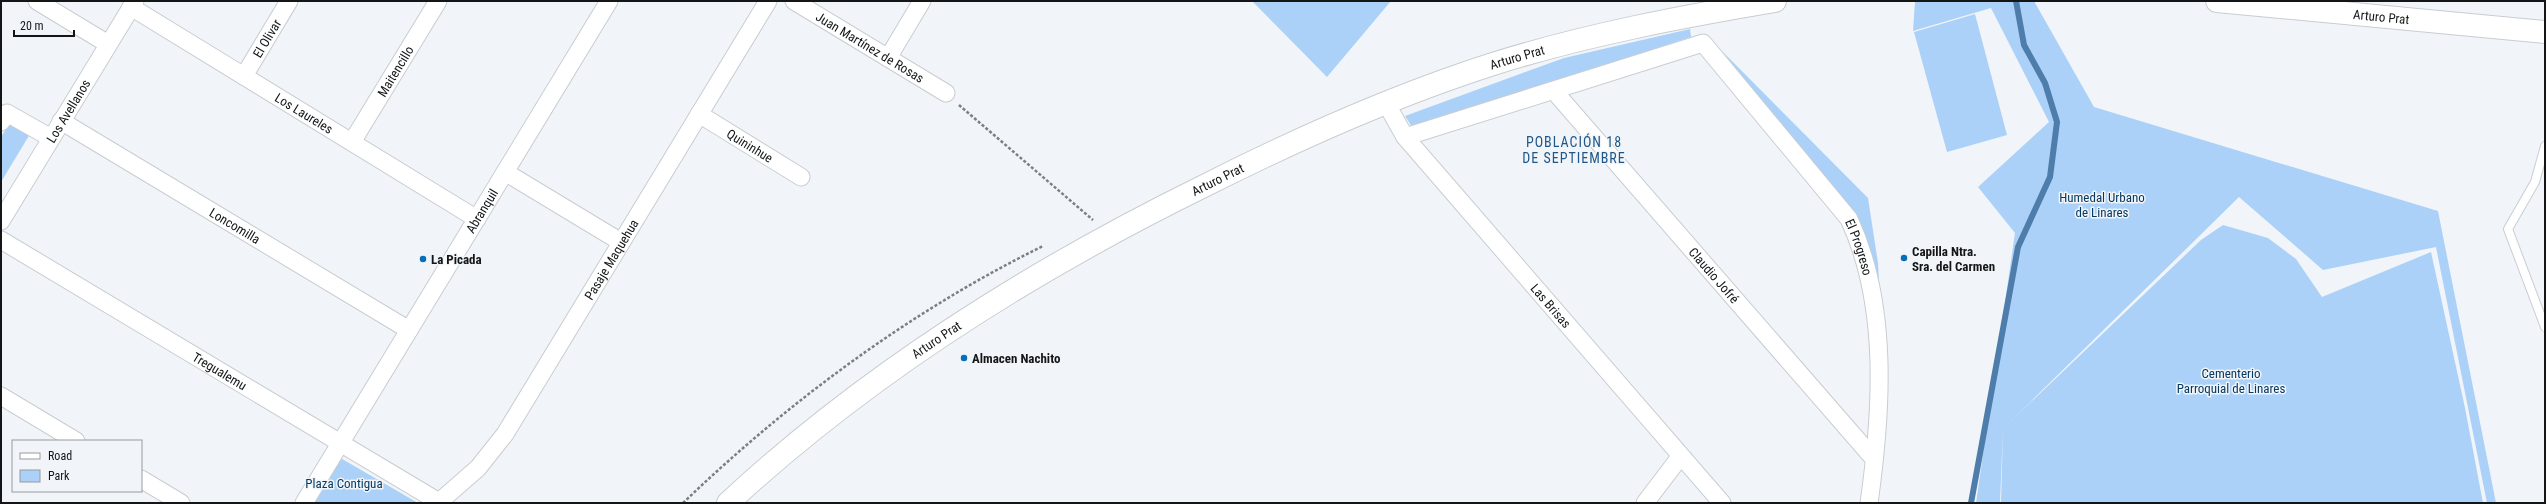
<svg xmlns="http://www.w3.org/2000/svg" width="2546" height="504" viewBox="0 0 2546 504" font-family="'Roboto Condensed',sans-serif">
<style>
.green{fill:#abd1f8}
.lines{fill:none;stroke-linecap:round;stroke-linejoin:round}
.stream{stroke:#4e7dab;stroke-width:6}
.lane-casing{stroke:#c8cdd1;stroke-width:10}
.street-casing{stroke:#c8cdd1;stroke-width:19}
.primary-casing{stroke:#c8cdd1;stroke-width:24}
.path{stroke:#7c7f82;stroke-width:2.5;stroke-dasharray:3 2;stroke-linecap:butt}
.lane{stroke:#fff;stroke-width:8}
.street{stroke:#fff;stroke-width:17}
.primary{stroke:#fff;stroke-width:22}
.poi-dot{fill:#086eba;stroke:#f1f5f9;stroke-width:1.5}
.labels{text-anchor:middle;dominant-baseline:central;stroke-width:3;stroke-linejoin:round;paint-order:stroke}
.street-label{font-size:13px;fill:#131516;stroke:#f1f5f9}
.park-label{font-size:13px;fill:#073a63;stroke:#f1f5f9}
.poi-label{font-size:13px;font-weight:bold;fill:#131516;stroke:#f1f5f9;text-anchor:start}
.neighbourhood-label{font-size:14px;letter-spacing:1px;fill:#1f5688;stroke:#f1f5f9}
</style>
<rect width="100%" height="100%" fill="#f1f5f9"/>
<!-- green -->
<g class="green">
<path d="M1252 1H1391L1327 77Z"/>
<path d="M1915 1H2034L2094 107 2438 211 2496 503H2487L2436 247 2323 270 2239 197 2012 420 2201 240 2223 225 2268 238 2296 259 2322 297 2431 252 2465 408 2483 503H2001L2003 429 2000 503H1976L2015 233 1978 187 2049 122 1991 8 1913 31Z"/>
<path d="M1975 14 2007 135 1947 152 1914 32Z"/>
<path d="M1690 29 1691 37 1412 127 1405 116 1564 58Z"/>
<path d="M1722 51 1868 198 1878 263 1882 332 1852 213Z"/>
<path d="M11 121 30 134 1 182V137Z"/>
<path d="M337 456 418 503H308Z"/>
</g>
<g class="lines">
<!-- stream -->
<path class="stream" d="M1971 503 2018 247 2050 177 2057 122 2045 83 2024 45 2016 1"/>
<!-- lane casing -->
<g class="lane-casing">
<path id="lane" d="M2545 146 2535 182 2508 229 2545 327"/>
</g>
<!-- street casing -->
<g class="street-casing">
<g id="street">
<path d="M37 1 108 44"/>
<path id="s1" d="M794 1 946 93"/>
<path id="s2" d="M131 7 477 219"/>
<path d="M888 58 922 1"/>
<path id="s3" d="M244 76 289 1"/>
<path id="s4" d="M1554 91 1874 459"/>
<path id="s5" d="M1386 103 1405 137 1722 503"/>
<path id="s6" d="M699 114 801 177"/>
<path id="s7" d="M61 121 409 330"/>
<path d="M1 122 7 113 51 138"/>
<path id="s8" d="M1405 137 1703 43 1849 219C1889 305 1882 411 1869 503"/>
<path id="s9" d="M352 142 438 1"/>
<path d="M505 172 621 242"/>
<path id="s10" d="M1 221 135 1"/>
<path id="s11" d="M1 240 439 502"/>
<path d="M1 396 76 441"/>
<path d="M141 479 181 503"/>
<path id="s12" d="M304 503 609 1"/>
<path id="s13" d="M438 503 478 468 505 434 768 1"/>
<path d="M1645 503 1680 457"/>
</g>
</g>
<!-- primary casing -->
<g class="primary-casing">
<g id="primary">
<path id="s14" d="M2217 1 2545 32"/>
<path id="s15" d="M728 503C868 373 1033 270 1204 186 1297 139 1393 96 1493 64 1585 35 1680 17 1775 1"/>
</g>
</g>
<!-- path -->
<g class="path">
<path d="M959 105 1093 220"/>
<path d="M683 503C789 401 911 311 1043 246"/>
</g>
<!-- lane -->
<use href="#lane" class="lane"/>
<!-- street -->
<use href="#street" class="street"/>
<!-- primary -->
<use href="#primary" class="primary"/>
</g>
<!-- markers -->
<g class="poi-dot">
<circle cx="1904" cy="258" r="4"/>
<circle cx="423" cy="259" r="4"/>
<circle cx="964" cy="358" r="4"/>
</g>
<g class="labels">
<!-- street labels -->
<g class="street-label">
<text stroke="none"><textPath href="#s14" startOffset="165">Arturo Prat</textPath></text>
<text stroke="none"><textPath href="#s3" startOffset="44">El Olivar</textPath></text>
<text stroke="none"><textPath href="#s1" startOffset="89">Juan Martínez de Rosas</textPath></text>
<text stroke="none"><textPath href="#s15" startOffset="913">Arturo Prat</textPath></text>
<text stroke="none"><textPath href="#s9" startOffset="83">Maitencillo</textPath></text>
<text stroke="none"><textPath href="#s10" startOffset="129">Los Avellanos</textPath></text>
<text stroke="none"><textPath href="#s2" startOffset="203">Los Laureles</textPath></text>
<text stroke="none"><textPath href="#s6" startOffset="60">Quininhue</textPath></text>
<text stroke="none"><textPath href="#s15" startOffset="589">Arturo Prat</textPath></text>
<text stroke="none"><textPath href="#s12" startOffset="342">Abranquil</textPath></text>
<text stroke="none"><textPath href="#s7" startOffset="203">Loncomilla</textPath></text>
<text stroke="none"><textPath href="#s8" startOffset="571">El Progreso</textPath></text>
<text stroke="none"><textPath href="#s13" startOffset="301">Pasaje Maquehua</textPath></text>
<text stroke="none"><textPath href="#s4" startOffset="244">Claudio Jofré</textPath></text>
<text stroke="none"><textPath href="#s5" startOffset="262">Las Brisas</textPath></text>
<text stroke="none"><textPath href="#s15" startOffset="265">Arturo Prat</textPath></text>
<text stroke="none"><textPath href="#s11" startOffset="255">Tregualemu</textPath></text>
</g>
<!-- park labels -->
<g class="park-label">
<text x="2102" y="197">Humedal Urbano<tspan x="2102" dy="15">de Linares</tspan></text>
<text x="2231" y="373">Cementerio<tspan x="2231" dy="15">Parroquial de Linares</tspan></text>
<text x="344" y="483">Plaza Contigua</text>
</g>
<!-- poi labels -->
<g class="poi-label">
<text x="1912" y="251">Capilla Ntra.<tspan x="1912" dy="15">Sra. del Carmen</tspan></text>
<text x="431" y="259">La Picada</text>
<text x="972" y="358">Almacen Nachito</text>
</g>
<!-- neighbourhood labels -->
<g class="neighbourhood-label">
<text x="1574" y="142">POBLACIÓN 18<tspan x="1574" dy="16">DE SEPTIEMBRE</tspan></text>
</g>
</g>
<!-- border -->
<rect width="2546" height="504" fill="none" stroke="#131516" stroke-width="4"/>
<!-- legend -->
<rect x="12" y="440" width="130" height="52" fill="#f1f5f9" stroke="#989b9e"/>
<rect x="20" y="453" width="20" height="6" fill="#ffffff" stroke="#989b9e"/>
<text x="48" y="460" font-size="12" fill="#131516">Road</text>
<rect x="20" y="470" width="20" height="12" fill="#abd1f8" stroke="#989b9e"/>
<text x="48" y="480" font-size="12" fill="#131516">Park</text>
<!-- scale -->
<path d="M14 30v6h60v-6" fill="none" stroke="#131516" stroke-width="2"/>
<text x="20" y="30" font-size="12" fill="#131516" stroke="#f1f5f9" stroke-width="3" paint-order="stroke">20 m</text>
</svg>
